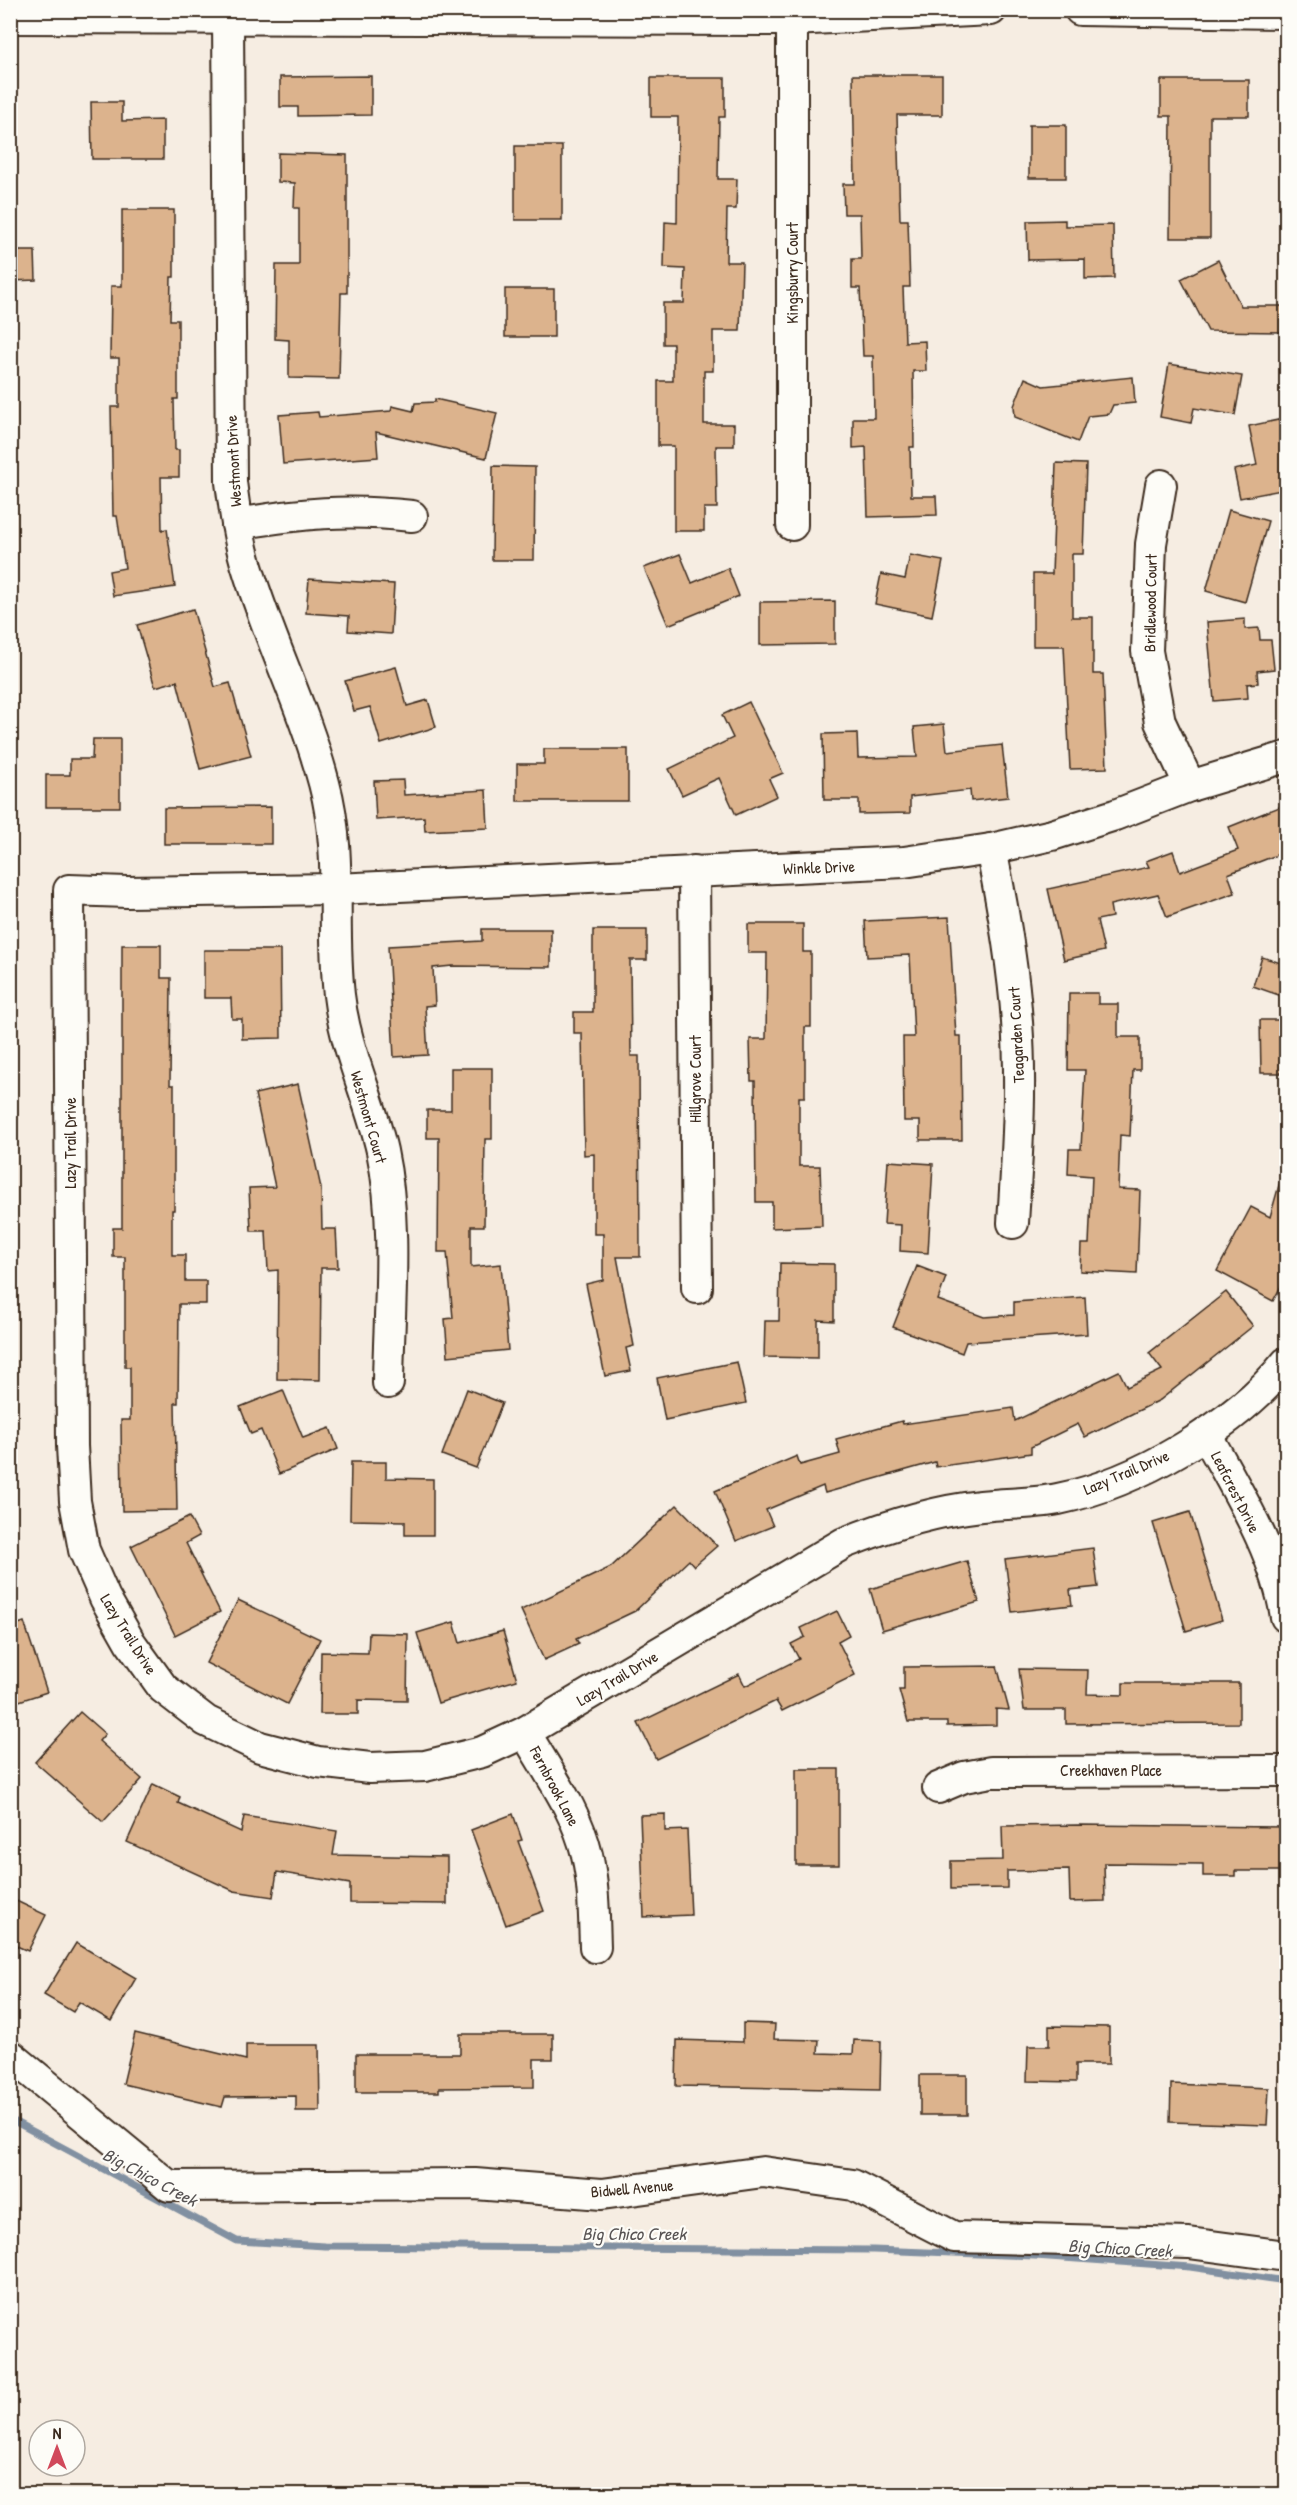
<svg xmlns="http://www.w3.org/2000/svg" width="1297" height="2505" viewBox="0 0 1297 2505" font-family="'Patrick Hand',sans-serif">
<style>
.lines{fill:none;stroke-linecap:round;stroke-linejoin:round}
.stream{stroke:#8190a1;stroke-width:7}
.building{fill:#dcb38d;stroke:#3b2a1e;stroke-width:1.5}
.minor-casing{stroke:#3b2a1e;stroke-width:34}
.minor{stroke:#fdfcf7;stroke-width:30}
.labels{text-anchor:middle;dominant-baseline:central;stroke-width:4.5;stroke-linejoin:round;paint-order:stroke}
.street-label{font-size:16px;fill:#3b2a1e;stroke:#fdfcf7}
.water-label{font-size:18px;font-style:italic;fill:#585454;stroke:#fdfcf7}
</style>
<rect width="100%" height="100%" fill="#f6ede2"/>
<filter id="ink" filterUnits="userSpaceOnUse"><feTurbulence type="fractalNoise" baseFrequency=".0167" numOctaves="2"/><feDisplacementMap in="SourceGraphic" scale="12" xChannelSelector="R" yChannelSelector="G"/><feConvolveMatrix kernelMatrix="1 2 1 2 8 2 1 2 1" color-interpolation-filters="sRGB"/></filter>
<g filter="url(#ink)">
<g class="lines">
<!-- stream -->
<path class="stream" d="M10 2119 237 2241 325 2246 873 2250 1035 2256 1190 2267 1286 2281"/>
</g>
<!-- building -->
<g class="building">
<path d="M853 75H942V115H897L900 220H908L910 287H903L905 342 925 341 926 371H913L914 447H910L911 496H936L937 515 868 517 866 447 853 448V418H874L873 356H863L860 288H852V259H861L860 214H844L843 184H855Z"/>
<path d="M371 76V115L298 116V107H280V77Z"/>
<path d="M651 78H725V117H719L718 179H737L736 209H727L726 262H742L740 331H713V371H704V424H734V446H716L717 508H704V531H674V446H658V381H673V344H663V303H684L685 269 664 268 665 222 677 223 678 117H651Z"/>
<path d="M1161 80H1249V116H1210V238H1170L1171 116H1161Z"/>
<path d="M91 102H122V121L163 120V159H92Z"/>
<rect x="1029" y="125" width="37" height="53"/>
<rect x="515" y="146" width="47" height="74"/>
<path d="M278 153 347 155V293H341L339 379 289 378V340L275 339 276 265H299V208H294L295 183 278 182Z"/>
<path d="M122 210H174V277H171L170 320H178V399H174L175 450H179V477H161L162 530 167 529 175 587 113 596 109 571 125 568 117 516H113L111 407H119V358H110L111 286H122Z"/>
<path d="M1065 220V226L1113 225 1114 278 1085 279V259L1028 260 1027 221Z"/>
<path d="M10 251H35L36 280 10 281Z"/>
<path d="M1218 260 1241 306H1287V332L1208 331 1181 279Z"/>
<rect x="505" y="289" width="49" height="48"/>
<path d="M1169 364 1242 376 1235 415 1194 408 1191 423 1160 417Z"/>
<path d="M1133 377 1135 403 1113 405 1109 414 1088 416 1078 442 1015 417 1014 406 1025 378 1043 386Z"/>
<path d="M435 399 497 413 486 458 376 432 378 457 283 464 279 415 318 412 319 417 391 411 392 406 413 411 415 403 435 402Z"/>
<path d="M1283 419 1287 436V489L1240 498 1234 470 1257 465 1249 426Z"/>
<path d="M1056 463 1086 464 1083 554H1072V617H1093V674H1103L1107 768 1070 769 1064 646H1033V574H1052Z"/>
<path d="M493 466 535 467 534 560H492Z"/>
<path d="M1229 510 1268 521 1245 602 1206 591Z"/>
<path d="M680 554 692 583 728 568 739 596 668 625 644 568Z"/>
<path d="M910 555 943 561 932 616 875 604 881 574 905 579Z"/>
<path d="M309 579 394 584 391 634 348 631 349 616 306 613Z"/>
<path d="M835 601V644L760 645V602Z"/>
<path d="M193 609 215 687 230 683 251 756 200 769 177 681 155 687 137 625Z"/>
<path d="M1245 619V629L1259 628 1260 640H1271L1274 669 1257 671 1258 683 1247 684 1248 698 1214 701 1207 622Z"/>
<path d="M396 667 407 706 428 700 436 727 381 744 370 707 354 711 345 681Z"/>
<path d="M749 702 783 773 769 779 777 796 736 815 719 778 682 795 669 769 733 738 722 715Z"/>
<path d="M944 724 947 751 1002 745 1008 797 971 801 970 790 910 797V813L859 814V800H824L823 734 857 733 858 758 917 757 914 727Z"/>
<path d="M93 739H120V807H46V775H70V759H92Z"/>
<path d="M544 749H628V801H517V764H544Z"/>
<path d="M403 780 404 795 486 790 488 828 425 831 424 817 376 820 374 781Z"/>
<path d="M1287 804V851L1228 874 1235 893 1167 917 1158 894 1110 905 1112 917 1097 920 1104 951 1064 960 1048 889 1149 867 1146 861 1173 851 1180 872 1238 850 1229 827Z"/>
<path d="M271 807V844H164V808Z"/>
<path d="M949 917 956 1036H961L962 1140H920V1121H904L903 1037H914L910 955 867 957 865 921Z"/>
<path d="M748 924H803V952H811V1027H805V1097H799V1166H820L822 1226 772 1228V1202H756L755 1081H751L750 1039H766L767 953H748Z"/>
<path d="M482 929H551V967L452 966 433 968 435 1005 425 1006 428 1055 394 1057 388 946 482 941Z"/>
<path d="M593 930H647V960H630L631 1056H639L640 1257H617L634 1346 626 1348 631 1371 605 1376 586 1284 603 1280V1234H594V1154L584 1155 582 1033H574V1012H593Z"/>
<path d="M122 945H161V978H171L170 1085H174V1210H172V1255H185V1281H206V1304H179L178 1403H175L177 1510 122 1511 121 1420H130V1367H125V1257H113V1228H122Z"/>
<path d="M204 950H280L281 1038 242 1039V1019H232L231 998H204Z"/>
<path d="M1262 957 1287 965V998L1253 986Z"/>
<path d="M1069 993H1098V1004H1118V1037H1140V1070H1133L1130 1136 1120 1135 1118 1189 1140 1190 1137 1274 1080 1271 1081 1244H1089L1092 1176 1068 1174 1069 1149H1081L1085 1070H1068Z"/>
<path d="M1260 1020H1287V1073H1261Z"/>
<path d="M451 1068H492V1139H485L484 1226H471V1267L501 1264 508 1350 448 1356 445 1319 453 1318 447 1252H438L439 1138H427V1110H451Z"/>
<path d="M298 1084 321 1188 322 1229H336L338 1268H321L320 1380 277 1379 278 1270 268 1271 266 1231H251L249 1188 275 1187 255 1094Z"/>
<path d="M888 1161 933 1164 928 1253 900 1251 901 1225 884 1224Z"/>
<path d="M1281 1178 1287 1179V1275L1273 1301 1217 1271 1251 1207 1270 1217Z"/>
<path d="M780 1263 834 1264V1321L818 1320V1358L764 1357 765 1321H779Z"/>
<path d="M917 1266 946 1277 938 1300 984 1317 1014 1315V1302L1085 1297 1087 1334 966 1342 962 1353 893 1327Z"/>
<path d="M1226 1292 1253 1326 1160 1400 1085 1437 1078 1424 1031 1447V1453L936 1467 935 1462 825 1493 823 1486 766 1510 773 1526 736 1541 715 1491 797 1456 800 1465 840 1454 836 1439 902 1421 903 1424 1013 1408 1015 1421 1119 1371 1127 1387 1162 1370 1149 1353Z"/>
<path d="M737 1362 746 1403 665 1420 657 1378Z"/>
<path d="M467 1389 502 1403 476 1468 442 1455Z"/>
<path d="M283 1390 303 1438 330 1428 338 1449 279 1474 261 1430 251 1434 240 1407Z"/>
<path d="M351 1462H386V1478L433 1479V1535H405V1521L350 1520Z"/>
<path d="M677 1505 717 1546 694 1566 689 1560 635 1611 576 1639 579 1644 544 1660 521 1610 611 1567Z"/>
<path d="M1190 1512 1222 1620 1186 1631 1153 1523Z"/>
<path d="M189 1517 199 1536 186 1543 220 1612 175 1635 131 1546Z"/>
<path d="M1093 1548 1098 1587 1070 1590 1072 1605 1012 1612 1005 1559Z"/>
<path d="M967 1561 979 1602 882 1630 870 1589Z"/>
<path d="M238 1600 320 1639 287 1704 206 1663Z"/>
<path d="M837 1611 849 1635 838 1641 855 1675 782 1711 776 1701 656 1759 638 1723 739 1674 745 1686 799 1659 791 1644 805 1637 801 1628Z"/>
<path d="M24 1622 47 1692 10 1704V1627Z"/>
<path d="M454 1622 460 1643 503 1631 517 1680 438 1703 417 1633Z"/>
<path d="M369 1633 408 1634 407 1701 358 1700V1714H320L321 1652 368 1653Z"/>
<path d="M997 1666 1009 1710 996 1709V1725L947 1726V1722H908L899 1690H904V1667Z"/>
<path d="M1019 1669 1088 1670 1087 1694 1123 1695V1683H1239V1723L1066 1724V1710H1024Z"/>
<path d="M80 1712 105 1734 99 1741 142 1779 103 1822 35 1762Z"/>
<rect x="796" y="1769" width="43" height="96"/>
<path d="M153 1784 180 1797 178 1803 241 1832 244 1816 337 1831 333 1855 447 1857V1904L350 1903V1884L277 1872 273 1897 234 1891 127 1842Z"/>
<path d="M513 1814 522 1840 518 1841 544 1911 506 1925 471 1830Z"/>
<path d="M665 1814V1831L687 1830 691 1915 644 1917 640 1815Z"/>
<path d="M1079 1825 1287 1827V1871H1235V1876H1203V1864L1104 1863 1105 1901 1070 1902 1069 1870 1007 1871V1888L951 1889V1861L1003 1860 1002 1826Z"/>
<path d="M10 1898 46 1915 28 1951 10 1943Z"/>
<path d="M76 1943 136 1978 111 2021 79 2002 73 2012 44 1995Z"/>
<path d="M743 2023 775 2024 774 2039 819 2040 818 2053 853 2054 854 2040 881 2041 880 2090 676 2086 677 2040 743 2042Z"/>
<path d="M1049 2026 1109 2027V2064H1076V2082L1027 2081 1028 2046H1049Z"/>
<path d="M135 2033 246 2060V2045H319L320 2111H296V2096L225 2097 222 2107 123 2084Z"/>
<path d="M460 2034H553V2059H534V2087L439 2088V2092H356V2054H460Z"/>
<rect x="920" y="2075" width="47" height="40"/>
<path d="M1171 2084 1269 2088 1267 2125 1170 2122Z"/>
</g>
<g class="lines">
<!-- minor casing -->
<g class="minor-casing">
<g id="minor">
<path d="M1080 10 1286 13"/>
<path d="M10 18 792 20 991 10"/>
<path d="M228 18 231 482C235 513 239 543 249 573 271 644 305 711 324 783 343 852 331 924 339 995 345 1049 370 1098 382 1151 398 1226 389 1307 388 1383"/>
<path d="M1161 485 1151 544 1147 651 1160 722 1190 786"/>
<path d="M237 524C301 513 347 509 412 516"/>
<path d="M792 525V20"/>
<path d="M1286 757 1190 786 1115 815 1052 835 991 849 904 862 336 889 127 892 69 890 72 1446 75 1501 84 1550 105 1598 130 1642 163 1688 206 1721 260 1747 318 1762 370 1768 425 1766 482 1752 525 1732 844 1543C889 1525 933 1511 981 1506 1006 1503 1033 1504 1058 1499 1137 1483 1236 1425 1286 1363"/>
<path d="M991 849C1003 907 1013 963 1017 1022 1022 1089 1017 1156 1013 1223"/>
<path d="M694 871 697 1288"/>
<path d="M1206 1434C1237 1491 1276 1552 1286 1617"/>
<path d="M525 1732C547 1771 577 1811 587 1855 594 1885 594 1917 595 1947"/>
<path d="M938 1788 964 1777 991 1772 1286 1771"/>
<path d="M10 2055 169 2186 475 2184 602 2194 763 2172 853 2185 954 2237 1189 2243 1286 2256"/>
</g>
</g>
<!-- minor -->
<use href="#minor" class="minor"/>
</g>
</g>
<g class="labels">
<!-- street labels -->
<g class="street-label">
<text transform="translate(792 273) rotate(-90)">Kingsburry Court</text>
<text transform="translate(233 461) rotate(-93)">Westmont Drive</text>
<text transform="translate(1150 603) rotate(-89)">Bridlewood Court</text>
<text transform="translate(819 867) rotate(-2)">Winkle Drive</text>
<text transform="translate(1016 1035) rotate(-93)">Teagarden Court</text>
<text transform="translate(695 1079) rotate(-90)">Hillgrove Court</text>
<text transform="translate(369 1117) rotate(74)">Westmont Court</text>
<text transform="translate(70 1143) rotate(-90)">Lazy Trail Drive</text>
<text transform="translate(1126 1472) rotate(-23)">Lazy Trail Drive</text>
<text transform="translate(1236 1492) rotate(63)">Leafcrest Drive</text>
<text transform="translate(129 1634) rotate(58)">Lazy Trail Drive</text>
<text transform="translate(617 1678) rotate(-31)">Lazy Trail Drive</text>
<text x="1111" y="1770">Creekhaven Place</text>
<text transform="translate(555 1786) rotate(62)">Fernbrook Lane</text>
<text transform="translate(632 2188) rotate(-5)">Bidwell Avenue</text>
</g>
<!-- water labels -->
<g class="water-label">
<text transform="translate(150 2177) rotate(28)">Big Chico Creek</text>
<text x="634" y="2233">Big Chico Creek</text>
<text transform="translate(1120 2248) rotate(3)">Big Chico Creek</text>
</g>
</g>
<!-- margin -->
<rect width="1297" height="2505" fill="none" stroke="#fdfcf7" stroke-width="36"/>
<rect x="18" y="18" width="1261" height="2469" fill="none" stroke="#3b2a1e" stroke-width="2" filter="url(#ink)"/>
<!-- north arrow -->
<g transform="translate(57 2448)"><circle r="28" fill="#fdfcf7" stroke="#afa8a0" stroke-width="1.5"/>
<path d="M0-4.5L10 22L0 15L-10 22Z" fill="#d1495b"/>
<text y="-9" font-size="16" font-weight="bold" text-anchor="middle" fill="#3b2a1e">N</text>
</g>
</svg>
